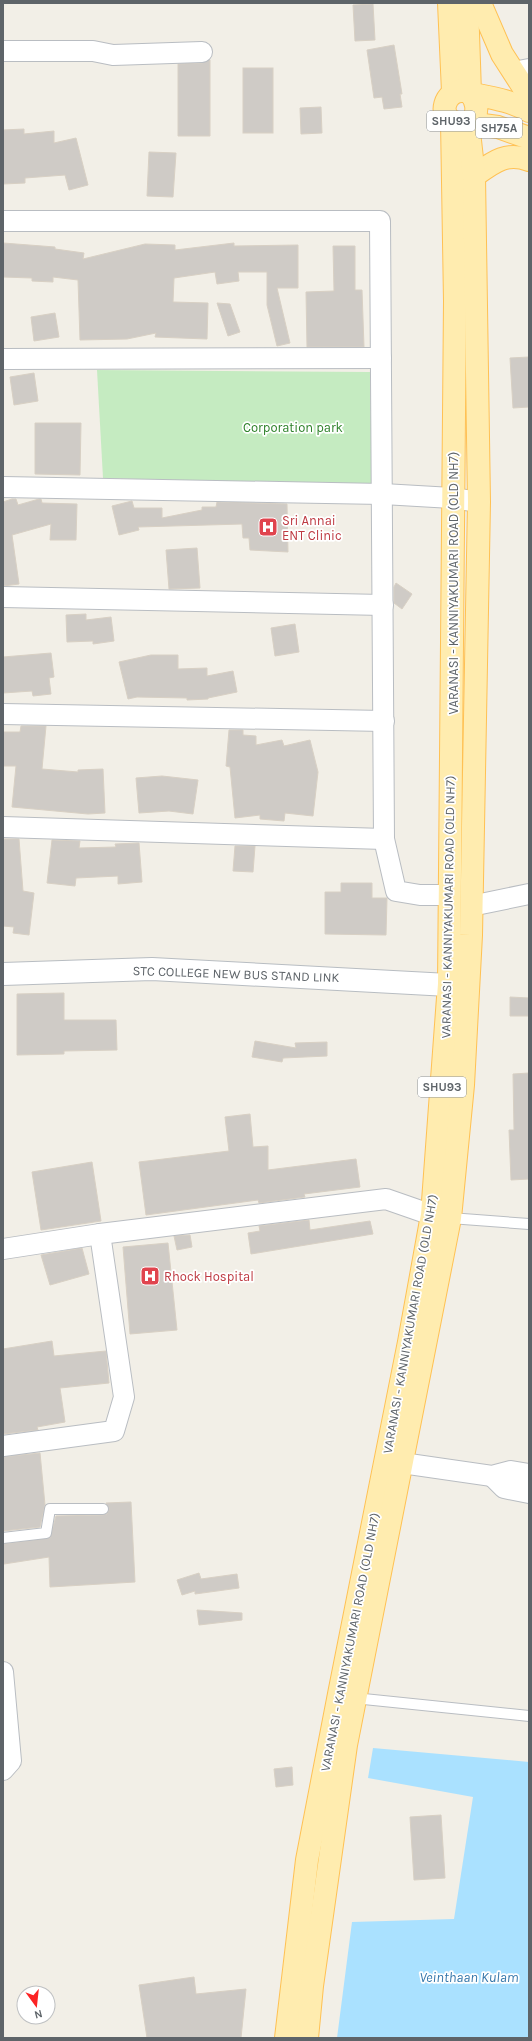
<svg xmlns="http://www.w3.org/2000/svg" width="532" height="2041" viewBox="0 0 532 2041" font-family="Karla,sans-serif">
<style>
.green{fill:#c5ebc1}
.water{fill:#aae1ff}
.building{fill:#cfcbc6;stroke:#d8d0c4}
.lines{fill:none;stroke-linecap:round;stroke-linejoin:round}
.lane-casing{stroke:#b9bdc2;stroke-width:12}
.street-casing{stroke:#b9bdc2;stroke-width:22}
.secondary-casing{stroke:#b8bdc2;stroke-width:24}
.primary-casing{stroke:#ffc153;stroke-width:24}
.lane{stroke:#fff;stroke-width:10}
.street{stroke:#fff;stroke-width:20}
.secondary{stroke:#fff;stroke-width:22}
.primary{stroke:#ffecaf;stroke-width:22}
.labels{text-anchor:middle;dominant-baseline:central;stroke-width:3.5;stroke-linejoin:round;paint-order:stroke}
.shield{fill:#fff;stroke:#8e9296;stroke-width:1}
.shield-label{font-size:12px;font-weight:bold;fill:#5e6469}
.park-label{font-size:13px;fill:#2e822a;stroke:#fff}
.health-label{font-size:13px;fill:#be3a42;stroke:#fff;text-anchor:start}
.street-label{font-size:13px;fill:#5e6469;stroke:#fff}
.water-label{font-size:14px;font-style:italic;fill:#3577ab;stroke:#fff}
</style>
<rect width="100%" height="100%" fill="#f2efe7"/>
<!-- green -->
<path class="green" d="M97 370 370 372 372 486 103 478Z"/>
<!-- water -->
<path class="water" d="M373 1748 529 1762V2038H337L352 1922 454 1919 473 1797 368 1778Z"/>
<!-- building -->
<g class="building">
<path d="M373 4 375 40 355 41 353 5Z"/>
<path d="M394 45 402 94H400L402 107 384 109 382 97 374 98 367 50Z"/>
<path d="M210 60V136H178V64L202 63Z"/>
<rect x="243" y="68" width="30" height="65"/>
<path d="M321 107 322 133 301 134 300 108Z"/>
<path d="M24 129V134L54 131V143L76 138 88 185 69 190 65 175 25 178V183L3 184V130Z"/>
<path d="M149 152 176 153 173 197 147 196Z"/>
<path d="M3 243 55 247V249L84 253 83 259 145 244 175 245V250L234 243V246L298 245V288H277L290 343 277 346 267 305V272H238L239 281 217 284 215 272 174 278 173 302 208 303 207 339 155 337 156 333 127 339 80 340 78 280 53 277V282L32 281V278L3 277Z"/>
<path d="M333 246H355V290H362L364 347H307L306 292 334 291Z"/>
<path d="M217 303 230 304 240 332 228 336Z"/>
<path d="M55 313 59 337 34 341 31 317Z"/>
<path d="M529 357V407L513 408 510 358Z"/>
<path d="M34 373 38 401 14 405 10 377Z"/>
<path d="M35 423H81L80 475 35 474Z"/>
<path d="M12 499H16L18 505 39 499H41L42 503 77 504 76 540H50L51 524 12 535 19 584 3 586V502Z"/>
<path d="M132 501 134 508H162V518L202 510V507H216L217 502 287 504 288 552 250 550 249 538H243L242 524 138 527 139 530 119 535 112 506Z"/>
<path d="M197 548 200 588 169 589 166 550Z"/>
<path d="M396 583 412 594 402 609 394 603V587Z"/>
<path d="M86 614V620L111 617 114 641 93 644V641L67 642 66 615Z"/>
<path d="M295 624 299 652 275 656 271 628Z"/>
<path d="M51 653 54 677 49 678 51 694 33 696 32 691 3 693V657Z"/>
<path d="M151 655H178V669L207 668V676L233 671 237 692 208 698V699L187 700V698L137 697 128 699 119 662Z"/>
<path d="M21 726H46L42 769 78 772V770L103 769 105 813 88 814 12 807 16 766H3V732H20Z"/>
<path d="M229 730H243V735L256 736V745L282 740 284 746 310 740 318 772 313 816 285 813 284 821 260 819V815L235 818 230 767 226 766Z"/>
<path d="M162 776 198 780 193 814 169 811 139 813 136 778Z"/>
<path d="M3 839H19L23 891 34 893 29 935 13 933 14 927 3 926Z"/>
<path d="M52 840 80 841 79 848 116 847 115 844 139 843 142 882 118 884V876L76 878 75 886 47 883Z"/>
<path d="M235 846H255L253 872 233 871Z"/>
<path d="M341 883H372V898H387L386 935 325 934V892H341Z"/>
<path d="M64 993V1020H116L117 1050 64 1051V1054L17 1055V994Z"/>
<path d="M510 997 529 998V1016H510Z"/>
<path d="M255 1041 296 1048 295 1043 327 1042V1056L283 1058 282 1062 252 1057Z"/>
<path d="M529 1073V1179L511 1180 509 1130H514L513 1074Z"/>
<path d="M250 1114 253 1147 268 1146V1170L356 1159 360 1187 304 1194 305 1197 259 1203 258 1200 146 1215 139 1162 229 1151 225 1117Z"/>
<path d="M92 1162 101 1221 41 1230 32 1172Z"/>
<path d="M309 1220 310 1230 370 1221 373 1234 251 1254 248 1233 260 1231 259 1226Z"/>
<path d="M190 1235 192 1247 177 1250 174 1236Z"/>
<path d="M168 1243 177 1330 130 1334 123 1247Z"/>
<path d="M82 1248 89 1274 50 1285 41 1255Z"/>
<path d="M52 1341 54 1356 106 1351 109 1383 60 1388 65 1422 37 1427 38 1430 3 1434V1349Z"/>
<path d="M40 1453 45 1505 40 1527 3 1531V1457Z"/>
<path d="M131 1502 135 1582 50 1587 49 1557 4 1564 3 1544 50 1538 56 1516 103 1515 107 1514 109 1509 106 1503Z"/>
<path d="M199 1573 201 1579 237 1574 239 1588 195 1594V1591L182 1595 177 1580Z"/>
<path d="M197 1610 242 1613V1620L199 1625Z"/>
<path d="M292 1767 293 1785 276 1787 274 1769Z"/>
<path d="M441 1815 445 1878 414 1880 410 1817Z"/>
<path d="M194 1977 196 1994 246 1989 241 2038H147L139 1985Z"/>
</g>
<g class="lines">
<!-- lane casing -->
<g class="lane-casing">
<g id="lane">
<path d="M450 1218 529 1224"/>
<path d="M3 1538 46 1533 50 1509H103"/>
<path d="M354 1698 529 1716"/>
</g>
</g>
<!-- street casing -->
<g class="street-casing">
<g id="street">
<path d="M3 51H93L113 55 202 52"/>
<path d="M513 72 529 69"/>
<path d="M3 221H380L384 839 3 827"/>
<path d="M3 359 381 358"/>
<path d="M3 487 383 494 452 498 479 502"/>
<path d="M3 597 383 605"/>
<path d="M3 714 384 721"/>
<path d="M384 839 396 891 420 895H449"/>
<path d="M471 906 529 894"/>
<path d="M3 1249 100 1234 386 1199 432 1215 447 1217"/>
<path d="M3 1446 114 1431 124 1397 100 1234"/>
<path d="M402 1463 492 1476 511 1471 529 1474"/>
<path d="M492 1476 504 1488 529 1493"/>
<path d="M3 1672 11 1761 3 1770"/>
</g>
</g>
<!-- secondary casing -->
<g class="secondary-casing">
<path id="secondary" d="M3 974 152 969 467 986"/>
</g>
<!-- primary casing -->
<g class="primary-casing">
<g id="primary">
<path d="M449 3 453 92"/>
<path d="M467 3 470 93C483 108 475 130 454 122 437 116 445 91 462 91 466 90 469 93 473 94 493 98 512 101 529 111"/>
<path d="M480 3 502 54 529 96"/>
<path d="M474 176C492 163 506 151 529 160"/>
<path d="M286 2038 307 1860 339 1694 409 1342 432 1215 449 984 455 301 452 122"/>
<path d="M307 2038 312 1986 346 1745 450 1218 463 1085 471 935 479 502 474 176 468 123 498 127 529 138"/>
</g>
</g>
<!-- lane -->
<use href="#lane" class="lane"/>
<!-- street -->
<use href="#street" class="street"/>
<!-- secondary -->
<use href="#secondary" class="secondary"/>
<!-- primary -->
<use href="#primary" class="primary"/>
</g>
<!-- icons -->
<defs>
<g id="hospital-square" transform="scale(1)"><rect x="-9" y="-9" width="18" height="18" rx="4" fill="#e0444e" stroke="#fff"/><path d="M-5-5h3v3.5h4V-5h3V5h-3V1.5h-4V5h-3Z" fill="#fff"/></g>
</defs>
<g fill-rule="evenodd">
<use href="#hospital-square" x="268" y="527"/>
<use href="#hospital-square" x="150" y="1276"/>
</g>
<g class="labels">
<!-- shield labels -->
<g class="shield">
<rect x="427" y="111" width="48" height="20" rx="3"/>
<rect x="476" y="118" width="46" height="20" rx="3"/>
<rect x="418" y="1077" width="48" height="20" rx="3"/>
</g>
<g class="shield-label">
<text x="451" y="121">SHU93</text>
<text x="499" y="128">SH75A</text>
<text x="442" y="1087">SHU93</text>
</g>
<!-- park labels -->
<g class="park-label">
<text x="293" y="427">Corporation park</text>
</g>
<!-- health labels -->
<g class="health-label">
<text x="282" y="520">Sri Annai<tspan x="282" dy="15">ENT Clinic</tspan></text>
<text x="164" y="1276">Rhock Hospital</text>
</g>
<!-- street labels -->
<g class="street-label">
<text transform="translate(453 583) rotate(-90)">VARANASI - KANNIYAKUMARI ROAD (OLD NH7)</text>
<text transform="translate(448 907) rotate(-89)">VARANASI - KANNIYAKUMARI ROAD (OLD NH7)</text>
<text transform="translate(236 974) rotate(2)">STC COLLEGE NEW BUS STAND LINK</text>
<text transform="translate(410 1324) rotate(-80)">VARANASI - KANNIYAKUMARI ROAD (OLD NH7)</text>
<text transform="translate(350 1642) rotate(-79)">VARANASI - KANNIYAKUMARI ROAD (OLD NH7)</text>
</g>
<!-- water labels -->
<g class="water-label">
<text x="469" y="1977">Veinthaan Kulam</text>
</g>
</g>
<!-- border -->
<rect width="532" height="2041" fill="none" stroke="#5e6469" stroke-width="8"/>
<!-- north arrow -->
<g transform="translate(36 2005) rotate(165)"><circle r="19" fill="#ffffff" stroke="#bfc1c3"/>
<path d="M0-3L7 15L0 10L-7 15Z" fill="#fc2324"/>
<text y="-6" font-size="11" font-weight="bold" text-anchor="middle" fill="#5e6469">N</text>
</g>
</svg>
